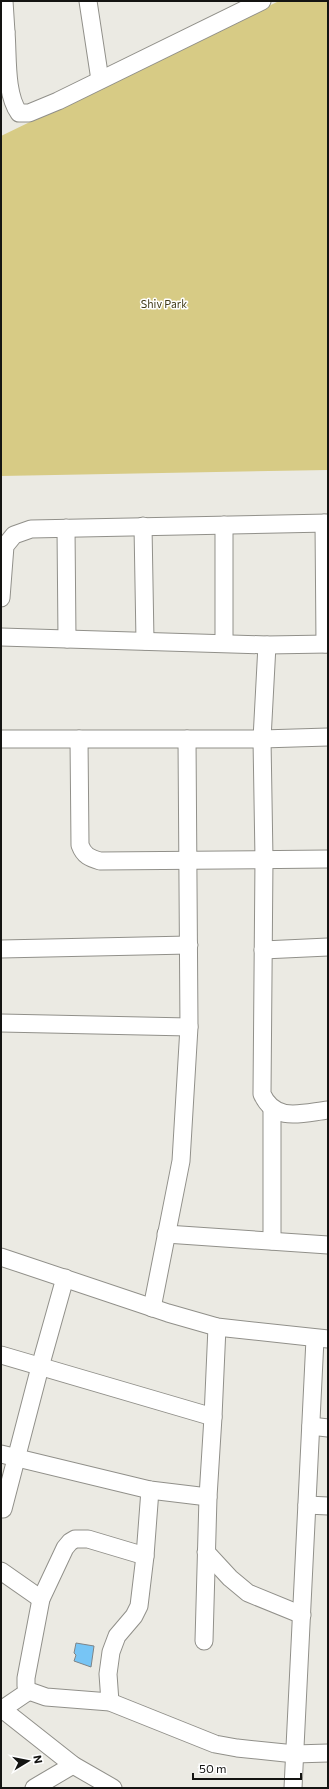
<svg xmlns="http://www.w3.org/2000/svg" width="329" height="1789" viewBox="0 0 329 1789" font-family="Commissioner,sans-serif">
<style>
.green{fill:#d7cb85}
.building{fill:#77c5f5;stroke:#7e8487}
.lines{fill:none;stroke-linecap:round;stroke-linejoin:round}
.minor-casing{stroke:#91908a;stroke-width:19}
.minor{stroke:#fff;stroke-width:17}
.labels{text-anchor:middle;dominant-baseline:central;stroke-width:3;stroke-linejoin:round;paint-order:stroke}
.park-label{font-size:11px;fill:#3f3916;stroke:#fff}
</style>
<rect width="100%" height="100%" fill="#ebeae3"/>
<!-- green -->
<path class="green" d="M279 1H328V470L1 476V136Z"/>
<!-- building -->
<path class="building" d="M76 1643 94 1646 91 1667 74 1661 76 1655 74 1653Z"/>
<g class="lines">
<!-- minor casing -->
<g class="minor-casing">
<g id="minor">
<path d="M88 1 100 80"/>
<path d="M1 32H6L4 1"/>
<path d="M6 32C8 55 5 94 19 113H29L58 101 262 1"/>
<path d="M324 523 325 644"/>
<path d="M224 525V643"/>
<path d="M143 526 145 641"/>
<path d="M66 528 67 639"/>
<path d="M1 598 5 546 14 535 31 529 328 523"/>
<path d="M1 637 267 645 328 644"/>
<path d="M267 645 262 739 264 859 262 1094C275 1123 302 1113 328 1110"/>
<path d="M1 739H262L328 737"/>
<path d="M79 739 80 845C84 856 90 858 100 861L328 859"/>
<path d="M1 949 189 945"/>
<path d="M263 950 328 947"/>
<path d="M1 1023 189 1027"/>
<path d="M166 1234 328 1245"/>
<path d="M272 1241V1109"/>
<path d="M1 1257 168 1313 217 1327 328 1339"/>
<path d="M152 1308 181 1161 189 1027 187 739"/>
<path d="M1 1355 213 1417"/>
<path d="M311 1426 328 1428"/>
<path d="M1 1454 150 1490 208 1497"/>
<path d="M307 1505 328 1506"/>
<path d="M3 1509 40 1367 65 1278"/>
<path d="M206 1552 230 1578 248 1593 302 1615"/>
<path d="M145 1556 88 1539H75L70 1542 65 1548 41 1599 26 1678V1686L29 1691 46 1697 110 1702 215 1744 237 1748 295 1754 328 1753"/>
<path d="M1 1571 41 1599"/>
<path d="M204 1641 208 1497 213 1417 217 1327"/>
<path d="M110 1702 108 1674 111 1652 117 1636 134 1616 139 1606 145 1556 150 1490"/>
<path d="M2 1709 73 1765 113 1788"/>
<path d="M1 1710 29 1691"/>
<path d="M34 1788 73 1765"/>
<path d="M293 1788 315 1339"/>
</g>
</g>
<!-- minor -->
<use href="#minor" class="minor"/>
</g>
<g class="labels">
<!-- park labels -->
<g class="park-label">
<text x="164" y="303">Shiv Park</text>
</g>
</g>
<!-- border -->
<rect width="329" height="1789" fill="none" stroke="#141412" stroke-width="4"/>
<!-- north arrow -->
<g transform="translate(28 1761) rotate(80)" stroke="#ffffff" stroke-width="3" paint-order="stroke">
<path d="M0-3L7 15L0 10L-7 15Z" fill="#141412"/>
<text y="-6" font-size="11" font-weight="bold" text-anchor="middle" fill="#141412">N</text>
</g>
<!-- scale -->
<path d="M193 1773v6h108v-6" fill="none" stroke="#141412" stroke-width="2"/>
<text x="199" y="1773" font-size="12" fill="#141412" stroke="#ffffff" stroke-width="3" paint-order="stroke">50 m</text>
</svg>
